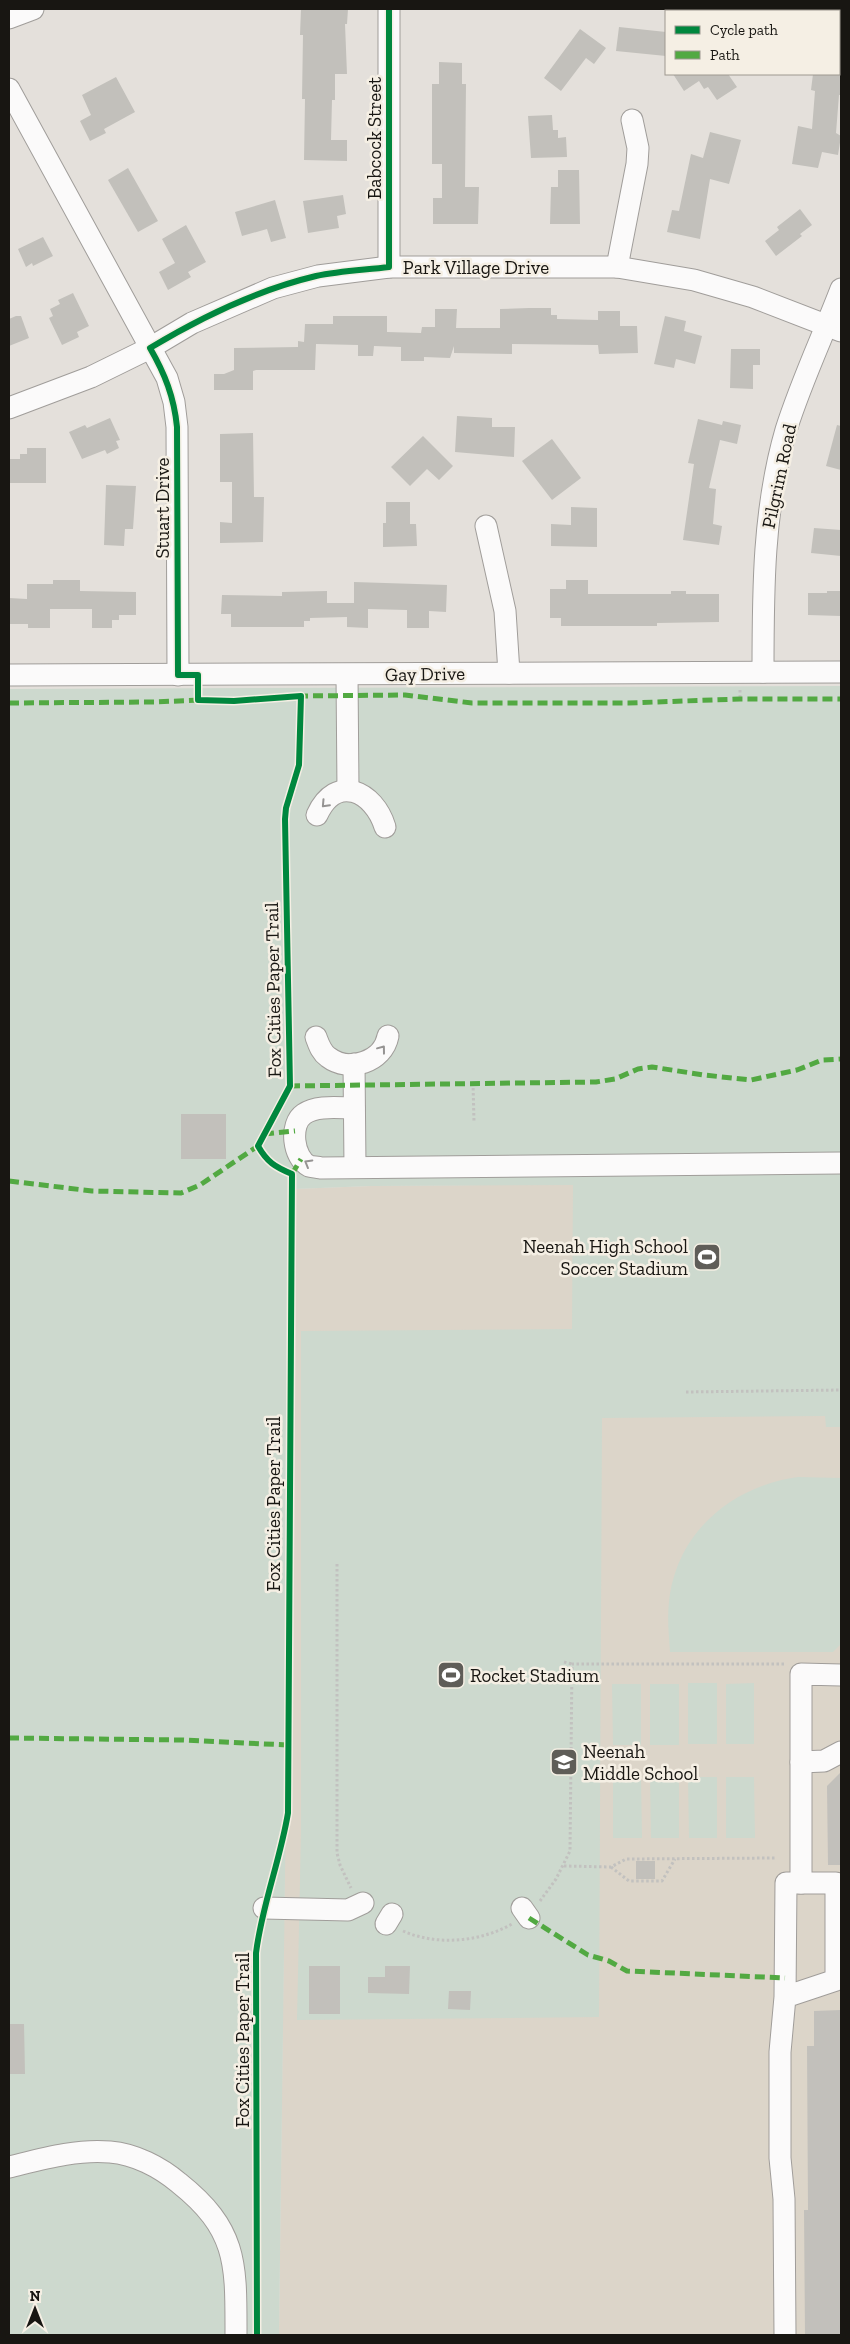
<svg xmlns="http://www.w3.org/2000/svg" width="850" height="2344" viewBox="0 0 850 2344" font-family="'Zilla Slab',serif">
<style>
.built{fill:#dcd5c9}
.green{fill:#cdd9ce}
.building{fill:#c2c0bb}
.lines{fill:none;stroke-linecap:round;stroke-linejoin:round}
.minor-casing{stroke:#a09d9a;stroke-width:23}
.path{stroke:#c2c1bf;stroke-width:3;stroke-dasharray:2.5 2.5;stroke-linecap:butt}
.minor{stroke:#fbfafa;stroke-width:21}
.quiet{stroke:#52a942;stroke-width:5;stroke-dasharray:10 5;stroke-linecap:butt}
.cycleway-casing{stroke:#f5efe4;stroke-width:9}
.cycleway{stroke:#00873e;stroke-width:6}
.oneway{stroke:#959392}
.labels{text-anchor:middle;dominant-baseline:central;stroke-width:5;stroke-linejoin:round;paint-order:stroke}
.street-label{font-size:19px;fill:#181612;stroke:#f5efe4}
.poi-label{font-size:19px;fill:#181612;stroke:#f5efe4;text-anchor:start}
</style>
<rect width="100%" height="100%" fill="#e4e0db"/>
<!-- built -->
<path class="built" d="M841 1182V2335H279L293 1189 371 1186Z"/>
<!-- green -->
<g class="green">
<path d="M841 686V1427H826L825 1416 602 1418 599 2017 297 2020 301 1833V1331L572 1329 573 1185 371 1186 294 1189 279 2335H9V689Z"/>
<path d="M798 1477 841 1478V1644L833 1652H670C669 1636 667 1619 669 1602 676 1533 731 1486 798 1477Z"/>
<rect x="688" y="1683" width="29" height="61"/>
<path d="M754 1683V1744H726V1684Z"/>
<path d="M612 1684H641V1745H613Z"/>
<rect x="650" y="1684" width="29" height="61"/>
<path d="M613 1777H641L642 1838H613Z"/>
<path d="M650 1777H679V1838H651Z"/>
<path d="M688 1777H717V1838H689Z"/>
<path d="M726 1777H754L755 1838H726Z"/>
</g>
<!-- building -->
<g class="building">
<path d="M301 9H348L347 24H345L347 74H335V100H332L331 140H347V161L304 160 305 99H302L303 35H300Z"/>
<path d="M619 27 666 32V56L616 51Z"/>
<path d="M580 29 606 48 594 64 586 58 561 91 544 78Z"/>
<path d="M439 62 462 63V84H466L465 187H479L478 224H433V198H442V164H432V84H439Z"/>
<path d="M673 74H728L737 87 717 100 708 87 704 89 699 81 684 91Z"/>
<path d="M813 74H841V95H839L836 133 841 136 838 155 822 152 818 168 792 164 798 126 812 129 815 91 811 90Z"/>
<path d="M116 77 135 112 104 129 106 133 90 141 80 121 91 115 82 95Z"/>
<path d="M552 115 553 130H558V138L566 137 567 157 531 158 528 116Z"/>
<path d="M710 132 741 140 729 184 710 179 700 239 667 232 672 210 679 211 691 154 703 158Z"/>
<path d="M128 168 158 221 138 232 108 180Z"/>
<path d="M558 170H579L580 224H550L551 187H558Z"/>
<path d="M343 195 346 214 337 216 339 228 308 233 303 201Z"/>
<path d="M275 200 286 238 271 242 267 229 242 236 235 212Z"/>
<path d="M800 209 812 225 800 234 802 236 776 256 765 241 779 230 777 227Z"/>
<path d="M186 225 206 262 188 272 191 277 168 290 159 272 175 263 162 239Z"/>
<path d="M43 237 53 256 33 266 32 263 26 267 18 249Z"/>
<path d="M73 293 89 326 77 332 79 337 62 345 49 318 53 316 50 309 60 304 58 300Z"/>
<path d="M529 308H551V315H557V319L598 320V311H620V326H637L638 353 599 354 598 345 512 344V354L454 353V346L450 358 424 357V361H401V347L374 346 373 356H358V345L316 344 315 370H256L253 371V390H214V374H224L234 370V348L298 347V341L304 342 305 324H333V316H387V332L421 333 422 327H435V309H457L456 328H500V309Z"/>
<path d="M16 316H21L29 338 9 346V319Z"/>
<path d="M665 316 686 321 684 331 702 336 695 364 676 359 674 368 654 364Z"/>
<path d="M731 349H760V365H753V389L730 388Z"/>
<path d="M457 416 492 418V427H515L514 457 455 452Z"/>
<path d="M110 418 120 440 116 441 119 448 107 454 105 450 82 459 69 432 85 425 87 428Z"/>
<path d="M698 419 722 425 723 421 741 425 737 444 720 440 709 488 716 489 713 524 722 526 719 545 683 540 694 464 688 463Z"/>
<path d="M837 425 841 426V470L826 466Z"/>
<path d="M253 433 254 497H264L263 542 220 543V522L232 523V482H220V434Z"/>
<path d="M423 436 453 466 439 480 427 469 410 486 391 467Z"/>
<path d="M552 439 581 478 552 500 522 461Z"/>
<path d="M27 448H46V483H9V459H20V454H27Z"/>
<path d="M106 485 136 486 133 529H125L124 546 104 545Z"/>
<path d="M386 502H410V524H416L417 546 383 547V523H386Z"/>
<path d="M571 507 597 508V547L551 546V524L571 525Z"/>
<path d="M814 528 841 530V556L811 553Z"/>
<path d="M53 580H80V591L136 592V615H119V620H112V628H92V609H50V628H28V624H9V598L27 599V584H53Z"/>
<path d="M566 580H588V594H671V591H686V594H719V622L657 623V626H561V618H550V589H566Z"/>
<path d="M354 582 447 585 446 612 429 611V628H407V610L368 609V628L347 627V617L310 618V621H304V627H231V614H221L222 595 282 596V592L327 591V603H354Z"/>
<path d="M827 591H841V616L808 615V593H827Z"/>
<rect x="181" y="1114" width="45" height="45"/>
<path d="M841 1772V1865H828L827 1786Z"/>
<rect x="636" y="1861" width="19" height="18"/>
<rect x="309" y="1966" width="31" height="48"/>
<path d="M385 1966H410L409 1994 368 1993V1977H385Z"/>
<path d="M449 1991H471L470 2010 448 2009Z"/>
<path d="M841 2010V2335H805L804 2210H808L807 2046H814V2011Z"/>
<path d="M9 2024H24L25 2074H9Z"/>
</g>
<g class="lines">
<!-- minor casing -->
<g class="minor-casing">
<g id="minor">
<path d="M9 18 33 9"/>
<path d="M9 89 167 378 174 402 177 427 178 675"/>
<path d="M389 267V9"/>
<path d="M617 267 637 164 638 148 632 120"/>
<path d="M9 408 91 377 150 348 192 323 273 288 318 276 389 267H617L694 280 753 297 841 331"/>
<path d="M486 526 505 611 509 673"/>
<path d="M763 672C763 591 763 509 786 430 801 382 823 336 841 289"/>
<path d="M9 675 841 672"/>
<path d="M347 675 348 790"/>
<path d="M317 815C336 773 374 791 385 827"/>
<path d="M316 1037C319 1045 321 1052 328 1057 349 1073 383 1062 388 1036"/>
<path d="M354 1064 355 1167"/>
<path d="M354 1108C338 1108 317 1105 304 1114 289 1124 293 1158 309 1166 312 1167 317 1167 321 1168L841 1163"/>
<path d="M801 1762 824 1761 841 1752"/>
<path d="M801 1883V1674L841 1675"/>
<path d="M264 1908 348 1910 363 1903"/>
<path d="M522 1908 529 1918"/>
<path d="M386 1924 392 1914"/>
<path d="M785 1997 836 1980V1883H786L785 1997 780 2052V2158L784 2199 785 2335"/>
<path d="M9 2167C42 2159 76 2149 110 2152 135 2154 160 2167 179 2183 238 2230 236 2264 236 2335"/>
</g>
</g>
<!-- path -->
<g class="path">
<path d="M740 690V699"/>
<path d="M473 1083 474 1122"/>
<path d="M686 1392 841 1390"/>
<path d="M337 1564V1853L340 1865 351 1888"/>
<path d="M564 1662 572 1664"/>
<path d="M564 1866 611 1867 626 1859 775 1858"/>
<path d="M611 1867 629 1881H662L675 1859"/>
<path d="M540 1901 556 1879 570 1851 572 1664H786"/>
<path d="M403 1931C437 1946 480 1942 512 1924"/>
</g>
<!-- minor -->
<use href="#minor" class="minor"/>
<!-- quiet -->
<g class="quiet">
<path d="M298 696 405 695 472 703H628L740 699H841"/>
<path d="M9 703 154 702 201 700"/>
<path d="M290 1086 596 1082 615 1079 638 1069 652 1067 704 1075 751 1080 797 1070 822 1060 841 1059"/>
<path d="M264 1134 295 1131"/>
<path d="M292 1174 301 1159"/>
<path d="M9 1181 92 1191 181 1193 200 1185 258 1146"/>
<path d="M9 1738 183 1740 287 1745"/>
<path d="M529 1918 588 1955 609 1961 627 1971 785 1978"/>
</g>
<!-- cycleway casing -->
<g class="cycleway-casing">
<path id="cycleway" d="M257 2335 256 1953C262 1905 280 1861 288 1813L292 1174C275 1167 267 1162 258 1146L290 1086 285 819 286 808 299 765 301 696 234 701 198 700V675H178L177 427C174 397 165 374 150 348 203 316 257 290 316 276 340 271 365 270 389 267V9"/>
</g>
<!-- cycleway -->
<use href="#cycleway" class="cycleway"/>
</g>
<!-- one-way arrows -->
<defs><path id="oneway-chevron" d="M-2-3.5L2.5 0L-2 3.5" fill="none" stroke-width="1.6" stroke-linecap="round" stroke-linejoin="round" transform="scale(1.25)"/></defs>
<g class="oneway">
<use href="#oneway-chevron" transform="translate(325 804) rotate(133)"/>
<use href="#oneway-chevron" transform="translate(382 1049) rotate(-53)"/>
<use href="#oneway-chevron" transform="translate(308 1163) rotate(-150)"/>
</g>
<!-- icons -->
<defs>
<g id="stadium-square" transform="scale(1.4375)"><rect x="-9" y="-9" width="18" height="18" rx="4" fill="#5f5d58" stroke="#f5efe4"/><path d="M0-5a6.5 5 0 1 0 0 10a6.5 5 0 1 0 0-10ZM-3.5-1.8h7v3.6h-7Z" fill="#fff"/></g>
<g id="school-square" transform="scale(1.4375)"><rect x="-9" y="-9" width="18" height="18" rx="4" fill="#5f5d58" stroke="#f5efe4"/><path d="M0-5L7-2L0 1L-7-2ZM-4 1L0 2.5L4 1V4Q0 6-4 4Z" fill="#fff"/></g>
</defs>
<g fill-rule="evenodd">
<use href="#stadium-square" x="707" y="1257"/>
<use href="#stadium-square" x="451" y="1675"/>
<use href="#school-square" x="564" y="1762"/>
</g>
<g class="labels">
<!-- street labels -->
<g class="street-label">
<text transform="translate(374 138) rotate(-90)">Babcock Street</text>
<text x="476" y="267">Park Village Drive</text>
<text transform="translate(779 476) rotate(-78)">Pilgrim Road</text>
<text transform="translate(162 508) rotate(-90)">Stuart Drive</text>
<text transform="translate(425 674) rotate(-1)">Gay Drive</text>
<text transform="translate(273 990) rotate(-91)">Fox Cities Paper Trail</text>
<text transform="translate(273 1504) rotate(-90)">Fox Cities Paper Trail</text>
<text transform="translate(242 2040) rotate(-90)">Fox Cities Paper Trail</text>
</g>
<!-- poi labels -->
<g class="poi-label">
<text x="688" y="1246" text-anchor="end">Neenah High School<tspan x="688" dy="22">Soccer Stadium</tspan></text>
<text x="470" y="1675">Rocket Stadium</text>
<text x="583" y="1751">Neenah<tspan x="583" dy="22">Middle School</tspan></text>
</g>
</g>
<!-- border -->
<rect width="850" height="2344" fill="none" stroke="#181612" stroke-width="20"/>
<!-- legend -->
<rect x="665" y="10" width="175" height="65" fill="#f5efe4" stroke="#9d9890"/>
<rect x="675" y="26" width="25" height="8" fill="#00873e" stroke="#9d9890"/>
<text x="710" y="35" font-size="15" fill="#181612">Cycle path</text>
<rect x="675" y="51" width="25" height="8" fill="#52a942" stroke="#9d9890"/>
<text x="710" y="60" font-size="15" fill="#181612">Path</text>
<!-- north arrow -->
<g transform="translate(35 2309)" stroke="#f5efe4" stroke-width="4" paint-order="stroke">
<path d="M0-4L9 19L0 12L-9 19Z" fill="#181612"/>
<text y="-8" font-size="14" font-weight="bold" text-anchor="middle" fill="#181612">N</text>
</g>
</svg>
